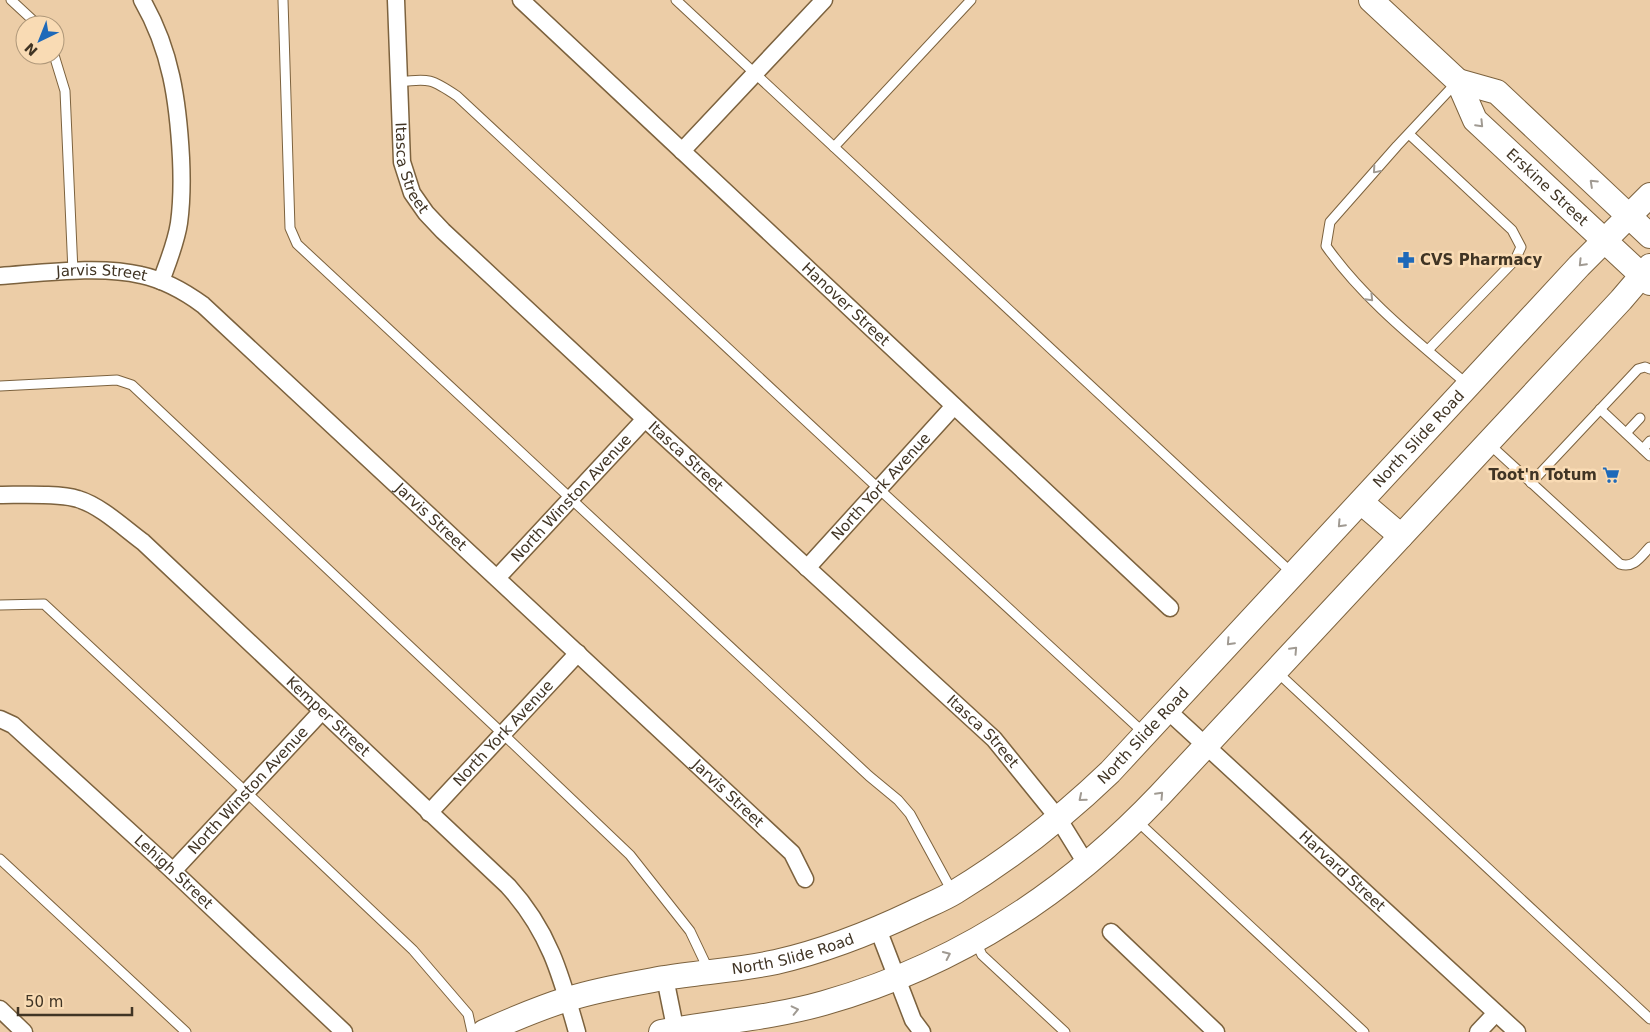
<svg xmlns="http://www.w3.org/2000/svg" width="1650" height="1032" viewBox="0 0 1650 1032" font-family="'DejaVu Sans',sans-serif">
<style>
.lines{fill:none;stroke-linecap:round;stroke-linejoin:round}
.lane-casing{stroke:#7c623e;stroke-width:11}
.street-casing{stroke:#7c623e;stroke-width:19}
.secondary-casing{stroke:#7c623e;stroke-width:26}
.lane{stroke:#fff;stroke-width:9}
.street{stroke:#fff;stroke-width:16}
.secondary{stroke:#fff;stroke-width:24}
.oneway{stroke:#a09a92}
.labels{text-anchor:middle;dominant-baseline:central;stroke-width:5;stroke-linejoin:round;paint-order:stroke}
.street-label{font-size:15px;fill:#403424;stroke:#f9dbb4}
.poi-label{font-size:15px;font-weight:bold;fill:#403424;stroke:#f9dbb4;text-anchor:start}
</style>
<rect width="100%" height="100%" fill="#eccda7"/>
<g class="lines">
<!-- lane casing -->
<g class="lane-casing">
<g id="lane">
<path d="M11 0 38 25"/>
<path d="M283 0 290 228 297 244 869 776 898 800 910 814 953 893"/>
<path d="M676 0 1293 574"/>
<path d="M54 55 65 91 73 272"/>
<path d="M399 82C429 78 432 79 457 96L879 489 1144 733"/>
<path d="M1456 83 1397 146 1330 222 1326 246C1364 300 1418 342 1468 385"/>
<path d="M1409 134 1512 230 1521 247 1515 260 1428 350"/>
<path d="M834 147 971 0"/>
<path d="M0 386 117 380 132 385 503 734 630 855 690 931 709 971"/>
<path d="M1600 409 1650 456"/>
<path d="M1626 433 1640 418"/>
<path d="M1488 443 1620 564C1634 569 1641 556 1650 547"/>
<path d="M1643 449 1650 441"/>
<path d="M1531 483 1638 369 1645 367 1650 369"/>
<path d="M0 605 44 604 246 792 413 950 468 1014 472 1032"/>
<path d="M1277 672 1650 1019"/>
<path d="M1136 820 1364 1032"/>
<path d="M0 859 186 1032"/>
<path d="M975 940 982 955 1065 1032"/>
</g>
</g>
<!-- street casing -->
<g class="street-casing">
<g id="street">
<path d="M142 0C171 50 178 101 181 158 182 179 182 201 179 223 176 243 168 262 161 281"/>
<path id="s1" d="M396 0 402 162 412 193 426 213 443 231 645 419 994 739 1058 818 1087 865"/>
<path id="s2" d="M521 0 1170 608"/>
<path d="M682 151 824 0"/>
<path id="s3" d="M0 276C42 273 101 265 141 275 164 280 184 291 203 305L792 853 805 879"/>
<path id="s4" d="M0 495C21 495 60 493 78 499 101 506 124 528 143 542L508 886C549 931 561 975 577 1032"/>
<path id="s5" d="M807 568 954 406"/>
<path id="s6" d="M497 578 645 419"/>
<path id="s7" d="M1167 710 1517 1032"/>
<path id="s8" d="M0 719 13 725 173 871 344 1032"/>
<path id="s9" d="M429 813 578 653"/>
<path id="s10" d="M173 871 322 711"/>
<path d="M878 929 913 1020 922 1032"/>
<path d="M1111 932 1216 1032"/>
<path d="M665 978 676 1032"/>
<path d="M0 1009 24 1032"/>
<path d="M1478 1032 1496 1013"/>
</g>
</g>
<!-- secondary casing -->
<g class="secondary-casing">
<g id="secondary">
<path id="s11" d="M1371 0 1458 81 1475 120 1650 283"/>
<path d="M1458 81 1497 92 1650 236"/>
<path d="M1361 502 1401 536"/>
<path id="s12" d="M484 1032C511 1020 539 1008 568 999 599 989 632 984 664 978 701 972 739 970 776 962 824 951 870 933 914 912 928 905 942 900 955 892 1011 858 1063 817 1110 772L1579 266 1650 195"/>
<path d="M661 1032C715 1022 771 1018 824 1003 955 966 1067 893 1160 795L1621 300 1650 266"/>
</g>
</g>
<!-- lane -->
<use href="#lane" class="lane"/>
<!-- street -->
<use href="#street" class="street"/>
<!-- secondary -->
<use href="#secondary" class="secondary"/>
</g>
<!-- one-way arrows -->
<defs><path id="oneway-chevron" d="M-2-3.5L2.5 0L-2 3.5" fill="none" stroke-width="1.6" stroke-linecap="round" stroke-linejoin="round" transform="scale(1.25)"/></defs>
<g class="oneway">
<use href="#oneway-chevron" transform="translate(1480 124) rotate(46)"/>
<use href="#oneway-chevron" transform="translate(1376 170) rotate(131)"/>
<use href="#oneway-chevron" transform="translate(1593 183) rotate(-137)"/>
<use href="#oneway-chevron" transform="translate(1582 263) rotate(134)"/>
<use href="#oneway-chevron" transform="translate(1370 298) rotate(46)"/>
<use href="#oneway-chevron" transform="translate(1341 524) rotate(133)"/>
<use href="#oneway-chevron" transform="translate(1230 642) rotate(133)"/>
<use href="#oneway-chevron" transform="translate(1294 650) rotate(-47)"/>
<use href="#oneway-chevron" transform="translate(1160 795) rotate(-47)"/>
<use href="#oneway-chevron" transform="translate(1082 798) rotate(140)"/>
<use href="#oneway-chevron" transform="translate(947 955) rotate(-25)"/>
<use href="#oneway-chevron" transform="translate(795 1010) rotate(-13)"/>
</g>
<!-- icons -->
<defs>
<g id="pharmacy-bare" transform="scale(1.35)"><path d="M-2-6h4v4h4v4h-4v4h-4v-4h-4v-4h4Z" fill="#1e69b9" stroke="#f9dbb4" stroke-width="2.5" paint-order="stroke"/></g>
<g id="supermarket-bare" transform="scale(1.35)"><path d="M-6-5.5h2.5l.6 2H6L4.5 2H-2.5L-4.4-4H-6ZM-1.5 3.2a1.3 1.3 0 1 0 .1 0ZM3 3.2a1.3 1.3 0 1 0 .1 0Z" fill="#1e69b9" stroke="#f9dbb4" stroke-width="2.5" paint-order="stroke"/></g>
</defs>
<g fill-rule="evenodd">
<use href="#pharmacy-bare" x="1406" y="260"/>
<use href="#supermarket-bare" x="1611" y="475"/>
</g>
<g class="labels">
<!-- street labels -->
<g class="street-label">
<text stroke="none"><textPath href="#s1" startOffset="170">Itasca Street</textPath></text>
<text stroke="none"><textPath href="#s11" startOffset="260">Erskine Street</textPath></text>
<text stroke="none"><textPath href="#s3" startOffset="102">Jarvis Street</textPath></text>
<text stroke="none"><textPath href="#s2" startOffset="445">Hanover Street</textPath></text>
<text stroke="none"><textPath href="#s12" startOffset="1145">North Slide Road</textPath></text>
<text stroke="none"><textPath href="#s1" startOffset="575">Itasca Street</textPath></text>
<text stroke="none"><textPath href="#s5" startOffset="110">North York Avenue</textPath></text>
<text stroke="none"><textPath href="#s6" startOffset="109">North Winston Avenue</textPath></text>
<text stroke="none"><textPath href="#s3" startOffset="522">Jarvis Street</textPath></text>
<text stroke="none"><textPath href="#s4" startOffset="411">Kemper Street</textPath></text>
<text stroke="none"><textPath href="#s1" startOffset="980">Itasca Street</textPath></text>
<text stroke="none"><textPath href="#s9" startOffset="109">North York Avenue</textPath></text>
<text stroke="none"><textPath href="#s12" startOffset="740">North Slide Road</textPath></text>
<text stroke="none"><textPath href="#s10" startOffset="110">North Winston Avenue</textPath></text>
<text stroke="none"><textPath href="#s3" startOffset="928">Jarvis Street</textPath></text>
<text stroke="none"><textPath href="#s7" startOffset="238">Harvard Street</textPath></text>
<text stroke="none"><textPath href="#s8" startOffset="232">Lehigh Street</textPath></text>
<text stroke="none"><textPath href="#s12" startOffset="320">North Slide Road</textPath></text>
</g>
<!-- poi labels -->
<g class="poi-label">
<text x="1420" y="260">CVS Pharmacy</text>
<text x="1597" y="475" text-anchor="end">Toot'n Totum</text>
</g>
</g>
<!-- north arrow -->
<g transform="translate(40 40) rotate(223)"><circle r="24" fill="#f9dbb4" stroke="#af987a"/>
<path d="M0-4L9 19L0 12L-9 19Z" fill="#1e69b9"/>
<text y="-8" font-size="14" font-weight="bold" text-anchor="middle" fill="#403424">N</text>
</g>
<!-- scale -->
<path d="M18 1007v8h114v-8" fill="none" stroke="#403424" stroke-width="2.5"/>
<text x="25" y="1007" font-size="15" fill="#403424" stroke="#f9dbb4" stroke-width="4" paint-order="stroke">50 m</text>
</svg>
